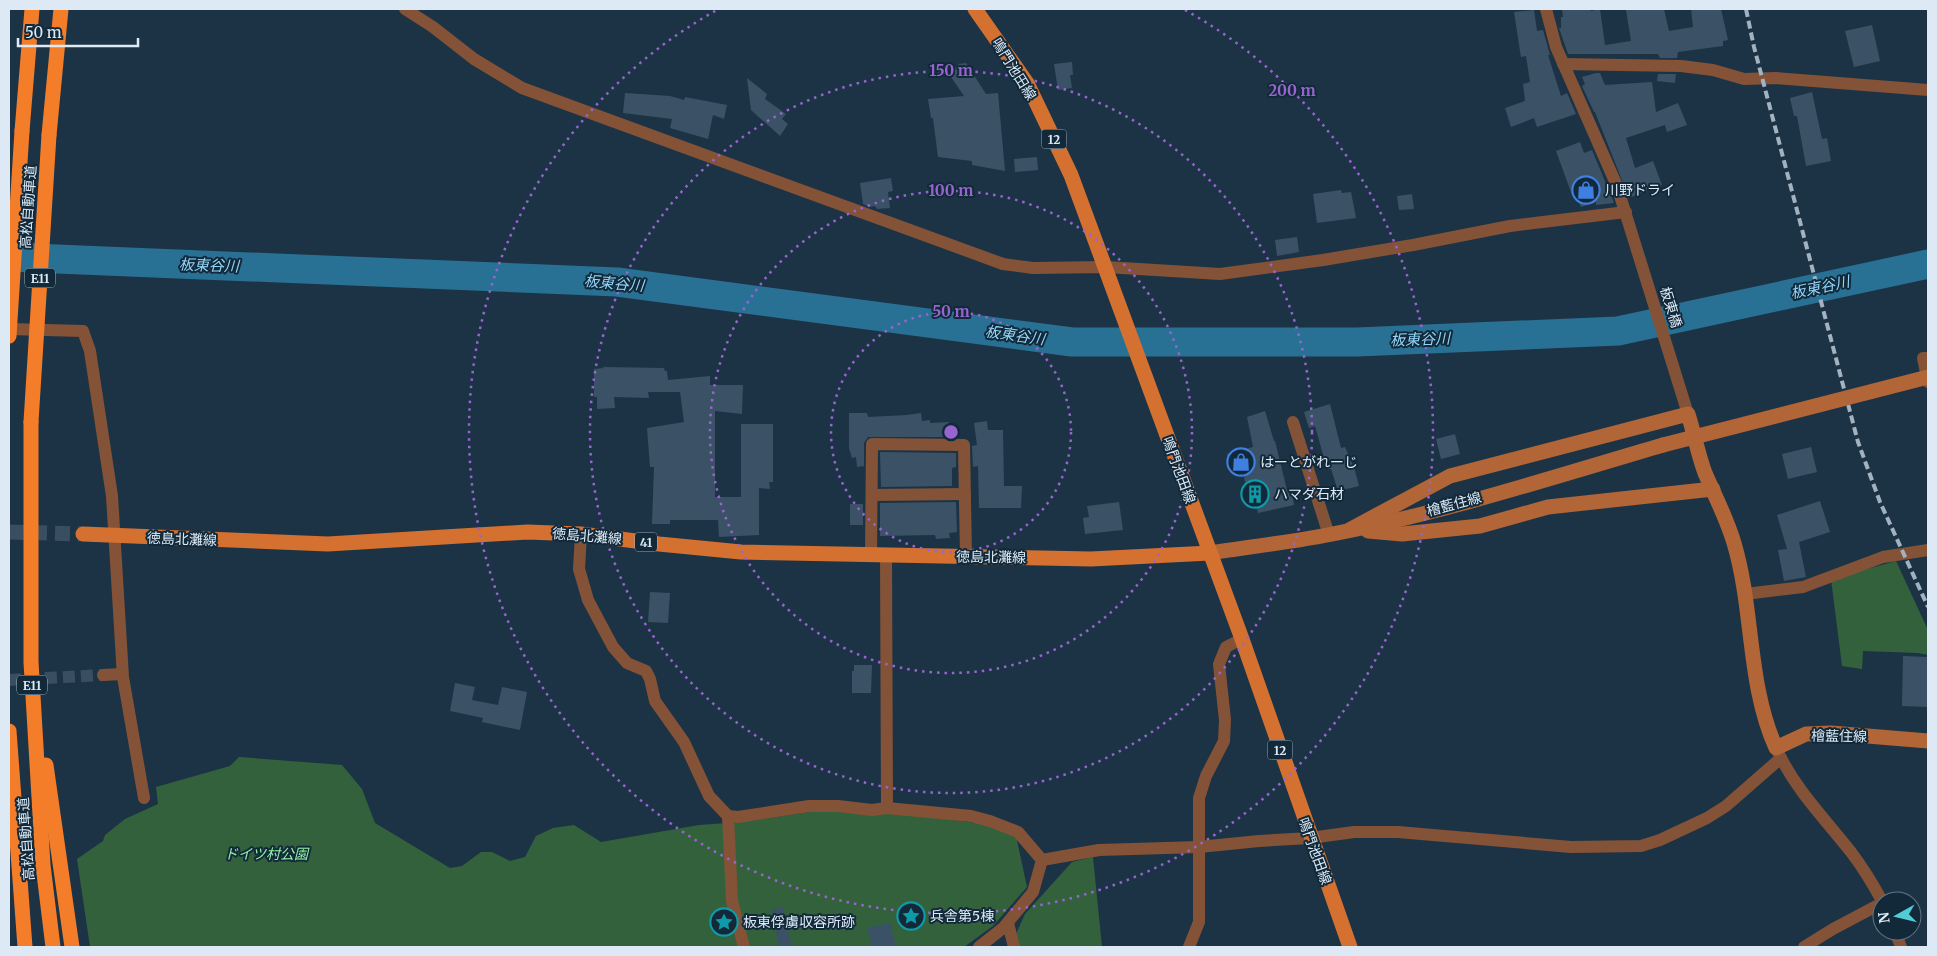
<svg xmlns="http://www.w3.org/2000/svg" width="1937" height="956" viewBox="0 0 1937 956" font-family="Merriweather,'Noto Sans JP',serif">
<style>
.green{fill:#33613c}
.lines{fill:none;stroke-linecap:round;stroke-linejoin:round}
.river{stroke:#297194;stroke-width:29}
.building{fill:#3b5266}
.street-tunnel{stroke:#394e60;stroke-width:12;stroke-dasharray:12 6;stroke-linecap:butt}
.primary-tunnel{stroke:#394e60;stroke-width:15;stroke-dasharray:15 8;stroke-linecap:butt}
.street{stroke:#845337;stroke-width:12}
.secondary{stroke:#b26536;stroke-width:15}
.primary{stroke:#d47131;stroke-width:15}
.highway{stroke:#f47d2a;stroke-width:15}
.rail{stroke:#a2b2c0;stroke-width:4;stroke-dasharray:8 4;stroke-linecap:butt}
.secondary-bridge{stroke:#b26536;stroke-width:15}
.highway-bridge{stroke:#f47d2a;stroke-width:15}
.ring{fill:none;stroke:#9865d0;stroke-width:2.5;stroke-dasharray:2.5 5}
.labels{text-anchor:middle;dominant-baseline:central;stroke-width:4;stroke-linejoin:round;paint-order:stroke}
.shield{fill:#12293a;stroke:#a0b0be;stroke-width:1}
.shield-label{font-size:12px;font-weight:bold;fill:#ddeaf6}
.street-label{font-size:14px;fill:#ddeaf6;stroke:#12293a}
.poi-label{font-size:14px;fill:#ddeaf6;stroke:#12293a;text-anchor:start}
.park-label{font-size:14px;font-style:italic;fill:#92f2a4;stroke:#12293a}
.water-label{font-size:15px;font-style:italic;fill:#92d5f9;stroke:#12293a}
.centre{fill:#9865d0;stroke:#12293a;stroke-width:2.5}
.ring-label{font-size:15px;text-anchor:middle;font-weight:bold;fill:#9865d0;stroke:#12293a;stroke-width:4;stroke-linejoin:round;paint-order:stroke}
</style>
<rect width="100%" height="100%" fill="#1c3345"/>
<!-- green -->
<g class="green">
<path d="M1896 561 1928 630V655L1918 653 1863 651 1862 669 1842 666 1831 579Z"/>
<path d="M239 757 342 765 362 789 375 823 450 868 462 866 481 852H492L510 861 525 857 536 836 553 828 574 825 601 842 699 825 741 822 810 812 839 811 891 813 986 824 1016 836 1027 887 993 926 964 947H90L77 859 103 841 105 835 125 819 158 804 156 787 230 766Z"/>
<path d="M1093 857 1102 947H1018L1016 934 1025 914 1072 862Z"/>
</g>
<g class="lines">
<!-- river -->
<path class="river" d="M9 257 617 282 1072 342H1357L1618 331 1928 264"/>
</g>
<!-- building -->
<g class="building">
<path d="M1562 9H1591V11L1600 9 1605 45 1631 41 1626 10 1664 9 1669 31 1693 27 1691 9H1721L1728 40 1723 41V46L1678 52 1677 58H1660L1658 54H1568L1559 28H1561V17H1563Z"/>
<path d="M1534 10 1537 31 1543 30 1550 55H1548L1561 96 1567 93 1576 114 1537 127 1534 118 1511 127 1505 108 1525 101 1523 84 1530 82 1526 56 1521 57 1520 51 1514 12Z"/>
<path d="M1872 25 1880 61 1854 67 1845 31Z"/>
<path d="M1072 62 1073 75H1070L1072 88 1058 90 1054 64Z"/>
<path d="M966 63 986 94 998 93 1005 171 972 165V161L938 157 933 118H931L928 99 964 96 949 74 959 64Z"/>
<path d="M1596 73H1600L1605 85 1652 82 1656 112 1678 103 1687 125 1667 132 1665 125 1626 138 1635 168 1653 161 1662 185 1629 198 1595 112H1594L1582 86 1585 84 1582 77Z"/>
<path d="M1658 74H1676L1675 83 1657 81Z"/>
<path d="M747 78 767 94 765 99 786 114 782 119 788 124 780 136 751 110Z"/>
<path d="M1812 92 1822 139 1827 138 1831 161 1806 166 1797 116H1794L1790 98Z"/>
<path d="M625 93 670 96 684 100 685 97 727 105 724 119 713 115 708 139 670 128 672 119 623 113Z"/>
<path d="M1580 142 1584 153 1592 150 1614 203 1596 205V202L1581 207 1576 194 1572 195 1556 151Z"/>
<path d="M1037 157 1038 170 1015 172 1014 159Z"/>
<path d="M891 178 893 191 888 192 890 208 877 209 875 206 870 207 863 204 860 183Z"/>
<path d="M1341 190 1342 193 1351 192 1356 218 1317 223 1313 194Z"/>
<path d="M1412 194 1414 209 1399 210 1397 196Z"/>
<path d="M1297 237 1299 252 1277 256 1275 240Z"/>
<path d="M603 367 664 368 665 371H667L668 380 710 376V385H743L742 414 715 411V497H741V424H773V482H769L770 489 759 488V535L719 537 718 520H670V524H652L654 467H650L647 428 684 422 680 392H648L649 398 614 397 615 408 597 409V397H594V369L604 368Z"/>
<path d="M1330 404 1341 448 1345 447 1354 467 1359 486 1338 491 1331 469H1327L1315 426 1309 428 1304 412Z"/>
<path d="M1265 411 1274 441H1275L1287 490 1291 489 1294 505 1258 513 1255 500 1249 501 1243 472 1234 475 1227 454 1253 447 1247 417Z"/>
<path d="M849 413H867L868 417 907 415 921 413 922 421 930 420V423L949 422 950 437H868L864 443V466L857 467 856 457 852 458 849 448Z"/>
<path d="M987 421 988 430H1003L1004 486H1022L1021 508H979L978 466 973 467 972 446 977 445 974 423Z"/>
<path d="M1455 434 1460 454 1441 459 1436 439Z"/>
<path d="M1811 447 1817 472 1788 479 1782 454Z"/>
<path d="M880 452 956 453V467L952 468V486L881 487Z"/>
<path d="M1820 501 1830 532 1799 542 1806 577 1784 581 1778 550 1787 549 1777 515Z"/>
<path d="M956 502 957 532 949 533 950 538 936 539 935 535 880 536V503Z"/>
<path d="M1119 502 1123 530 1085 534 1083 518 1089 517 1087 506Z"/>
<rect x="850" y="504" width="13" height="21"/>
<path d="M650 592 670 593 668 623 648 622Z"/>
<path d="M1903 656 1928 657V707L1902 706Z"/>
<path d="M854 665H872L871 693H852V671H854Z"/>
<path d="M455 683 475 687 472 700 498 705 502 687 527 692 520 730 482 722 483 718 450 711Z"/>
<path d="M783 907 792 947H779L771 910Z"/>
<path d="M890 923 896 947H872L867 928Z"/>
</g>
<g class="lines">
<!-- street-tunnel -->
<path class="street-tunnel" d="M9 680 103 675"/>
<!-- primary-tunnel -->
<path class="primary-tunnel" d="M9 532 83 534"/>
<!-- street -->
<g class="street">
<path d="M405 9 433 27 474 59 522 88 1003 264 1033 268 1106 267 1220 274 1323 260 1413 245 1510 226 1626 212"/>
<path d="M1546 9 1556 47 1617 186 1688 414"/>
<path d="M1563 64 1681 66 1713 70 1744 79 1776 78 1928 90"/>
<path d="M9 329 83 331 90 351 112 496 123 677 144 798"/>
<path d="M1928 358H1923L1928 382"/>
<path d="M1293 422 1329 535"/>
<path d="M872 495 965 494"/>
<path d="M581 534 579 569 588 600 613 647 627 663 646 671 650 679 655 701 684 742 709 796 728 816 738 817 809 806H838L872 810 887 808 971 816 990 821 1018 832 1042 860 1033 892 1003 928 979 947"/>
<path d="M871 554 872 444 964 445 966 556"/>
<path d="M886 554 887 808"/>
<path d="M1745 594 1803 587 1883 557 1928 550"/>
<path d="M103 675 122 674"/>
<path d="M1778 752C1796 790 1825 819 1851 852 1863 868 1873 884 1882 901"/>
<path d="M728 816 732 901 744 947"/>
<path d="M1042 860 1099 850 1199 847 1259 841 1310 838 1354 832H1398L1571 847 1641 846 1660 840 1707 818 1726 806 1781 758"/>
<path d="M1008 923 1014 947"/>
<path d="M1895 931 1901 947"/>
<path d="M1189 947 1199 922V798L1206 776 1224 741 1225 720 1219 664 1226 647 1242 639"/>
<path d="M1804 947 1833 929 1882 903"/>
</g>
<!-- secondary -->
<g class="secondary">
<path d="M1349 530 1450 476 1688 414C1694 433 1698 454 1705 473 1715 496 1727 519 1734 543 1754 610 1747 684 1776 748L1806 734 1831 733 1928 741"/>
<path d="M1368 531 1402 534 1480 526 1548 507 1713 489"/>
<path d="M1210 553C1247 547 1285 543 1322 536 1437 515 1550 478 1663 445"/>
</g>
<!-- primary -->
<g class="primary">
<path d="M975 9 1027 83 1071 175 1242 639 1350 947"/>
<path d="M83 534 328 544 527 532 581 534 659 544 741 552 1091 559 1210 553"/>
</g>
<!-- highway -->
<g class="highway">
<path d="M22 131 32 9"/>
<path d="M49 135 61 9"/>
<path d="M31 422V662L43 865 53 947"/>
<path d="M9 731 25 947"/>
<path d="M46 765 72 947"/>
</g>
<!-- rail -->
<path class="rail" d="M1746 9 1754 47 1858 442 1880 502 1928 607"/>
<!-- secondary-bridge -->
<path class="secondary-bridge" d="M1663 445 1928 377"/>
<!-- highway-bridge -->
<g class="highway-bridge">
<path d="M9 336 22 131"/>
<path d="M31 422 49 135"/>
</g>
</g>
<!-- distance rings -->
<g class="ring">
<circle cx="951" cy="432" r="120"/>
<circle cx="951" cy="432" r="241"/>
<circle cx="951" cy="432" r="361"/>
<path d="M1185 10A482 482 0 1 1 717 10"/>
</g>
<!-- icons -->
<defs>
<g id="shop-ring" transform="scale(1.4375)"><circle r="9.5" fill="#12293a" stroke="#3f7fe0" stroke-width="1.5"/><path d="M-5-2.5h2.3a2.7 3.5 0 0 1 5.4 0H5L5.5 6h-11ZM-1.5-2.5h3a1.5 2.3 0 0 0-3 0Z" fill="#3f7fe0"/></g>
<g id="building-ring" transform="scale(1.4375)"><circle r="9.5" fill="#12293a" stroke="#0f9aa8" stroke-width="1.5"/><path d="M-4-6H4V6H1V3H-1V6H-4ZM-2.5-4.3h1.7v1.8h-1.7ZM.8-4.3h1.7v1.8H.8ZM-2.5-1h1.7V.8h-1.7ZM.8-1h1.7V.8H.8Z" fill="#0f9aa8"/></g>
<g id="sight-ring" transform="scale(1.4375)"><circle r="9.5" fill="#12293a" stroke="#0f9aa8" stroke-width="1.5"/><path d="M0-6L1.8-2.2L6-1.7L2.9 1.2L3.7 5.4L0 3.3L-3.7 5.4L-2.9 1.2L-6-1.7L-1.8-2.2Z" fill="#0f9aa8"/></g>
</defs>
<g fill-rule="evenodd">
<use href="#shop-ring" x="1586" y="190"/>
<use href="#shop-ring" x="1241" y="462"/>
<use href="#building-ring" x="1255" y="494"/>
<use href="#sight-ring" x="911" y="916"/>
<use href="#sight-ring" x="724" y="922"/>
</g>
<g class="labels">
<!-- shield labels -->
<g class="shield">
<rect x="1041.5" y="129.5" width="25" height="19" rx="4"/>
<rect x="25" y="268.5" width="30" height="19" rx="4"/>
<rect x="635" y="532.5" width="22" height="19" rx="4"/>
<rect x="17" y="675.5" width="30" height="19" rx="4"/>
<rect x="1267.5" y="740.5" width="25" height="19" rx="4"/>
</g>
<g class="shield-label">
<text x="1054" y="139">12</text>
<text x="40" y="278">E11</text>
<text x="646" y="542">41</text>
<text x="32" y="685">E11</text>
<text x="1280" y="750">12</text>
</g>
<!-- street labels -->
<g class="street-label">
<text transform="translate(1014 69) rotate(58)">鳴門池田線</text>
<text transform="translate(28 207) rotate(-86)">高松自動車道</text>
<text transform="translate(1671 307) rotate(73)">板東橋</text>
<text transform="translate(1179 470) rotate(70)">鳴門池田線</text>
<text transform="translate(1454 504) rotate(-15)">檜藍住線</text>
<text transform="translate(587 536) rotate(5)">徳島北灘線</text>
<text transform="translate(182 539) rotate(2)">徳島北灘線</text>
<text transform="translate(991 557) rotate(1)">徳島北灘線</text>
<text transform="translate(1839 736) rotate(1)">檜藍住線</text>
<text transform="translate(26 839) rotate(-94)">高松自動車道</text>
<text transform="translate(1315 851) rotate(70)">鳴門池田線</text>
</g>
<!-- poi labels -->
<g class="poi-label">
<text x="1605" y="190">川野ドライ</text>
<text x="1260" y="462">はーとがれーじ</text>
<text x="1274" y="494">ハマダ石材</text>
<text x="930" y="916">兵舎第5棟</text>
<text x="743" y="922">板東俘虜収容所跡</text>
</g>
<!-- park labels -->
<g class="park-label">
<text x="266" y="854">ドイツ村公園</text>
</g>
<!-- water labels -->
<g class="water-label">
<text transform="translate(209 265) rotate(2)">板東谷川</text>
<text transform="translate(614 283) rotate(5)">板東谷川</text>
<text transform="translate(1820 287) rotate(-12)">板東谷川</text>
<text transform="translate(1015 335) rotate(8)">板東谷川</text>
<text transform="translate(1420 339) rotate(-2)">板東谷川</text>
</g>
</g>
<circle cx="951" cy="432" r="8" class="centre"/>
<g class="ring-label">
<text x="951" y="76">150 m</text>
<text x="1292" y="96">200 m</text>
<text x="951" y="196">100 m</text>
<text x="951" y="317">50 m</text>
</g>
<!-- border -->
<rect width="1937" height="956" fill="none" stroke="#ddeaf6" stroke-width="20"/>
<!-- north arrow -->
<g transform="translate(1897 916) rotate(262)"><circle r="24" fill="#12293a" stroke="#637685"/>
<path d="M0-4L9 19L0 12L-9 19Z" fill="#51ccd4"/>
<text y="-8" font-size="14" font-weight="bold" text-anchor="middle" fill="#ddeaf6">N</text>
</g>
<!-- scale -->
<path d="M18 38v8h120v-8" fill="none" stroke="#ddeaf6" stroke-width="2.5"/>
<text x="25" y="38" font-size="15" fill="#ddeaf6" stroke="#12293a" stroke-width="4" paint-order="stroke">50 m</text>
</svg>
